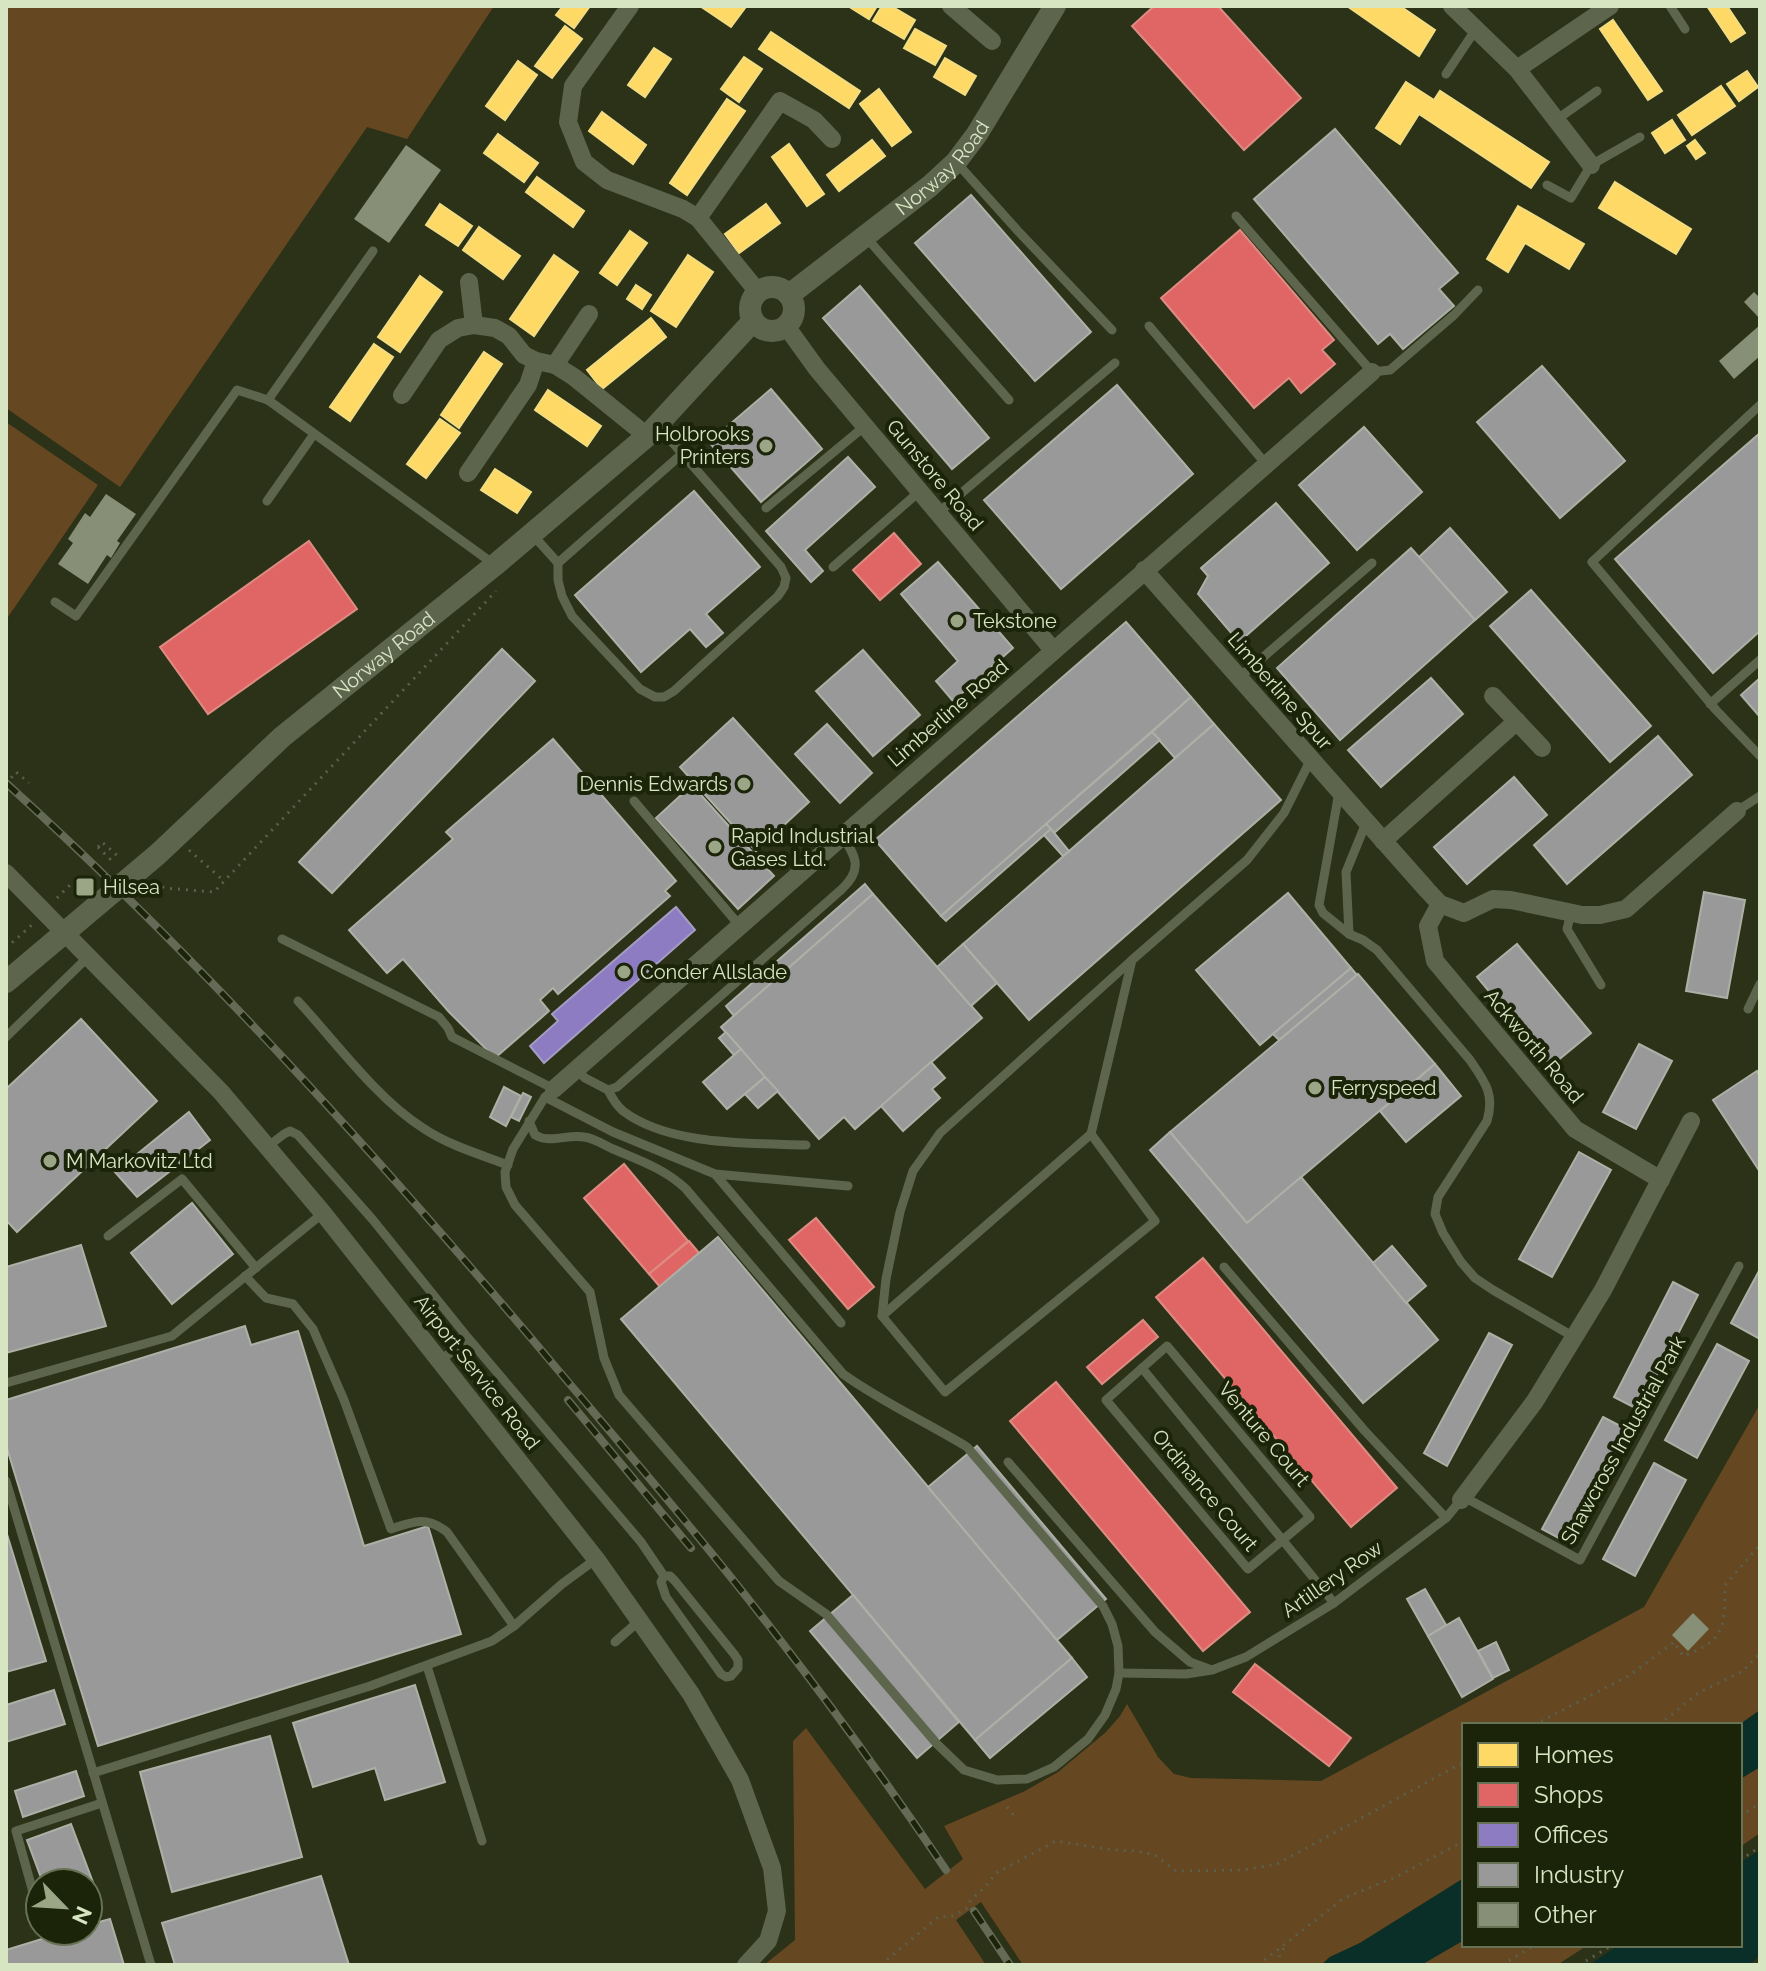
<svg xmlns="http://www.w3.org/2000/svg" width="1766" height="1971" viewBox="0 0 1766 1971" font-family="Raleway,sans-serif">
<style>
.green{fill:#654722}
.water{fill:#0a2e28}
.homes{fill:#ffd966;stroke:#f3dd82;stroke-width:2}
.shops{fill:#e06666;stroke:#de8c82;stroke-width:2}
.offices{fill:#8e7cc3;stroke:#a49cc3;stroke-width:2}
.industry{fill:#999;stroke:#acb0a6;stroke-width:2}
.building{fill:#878f76}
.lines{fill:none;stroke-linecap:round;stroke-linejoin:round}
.path{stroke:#5a604b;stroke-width:3;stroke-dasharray:2 6;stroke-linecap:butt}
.service{stroke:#5e654d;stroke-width:9}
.minor{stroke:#5e654d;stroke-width:18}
.tertiary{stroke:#5e654d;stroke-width:22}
.rail-casing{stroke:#646a56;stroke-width:8}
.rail{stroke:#1b2308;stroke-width:5;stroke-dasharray:15;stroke-linecap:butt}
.poi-dot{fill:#9ba687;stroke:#1b2308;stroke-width:3}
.labels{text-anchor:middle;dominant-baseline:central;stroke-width:8;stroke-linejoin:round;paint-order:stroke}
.street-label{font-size:20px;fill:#d8e5c3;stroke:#1b2308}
.poi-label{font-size:20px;fill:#d8e5c3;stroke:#1b2308;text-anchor:start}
</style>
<rect width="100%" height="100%" fill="#2b3217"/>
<!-- green -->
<g class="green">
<path d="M6 6H494L407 139 367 127 120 487 6 408Z"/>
<path d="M6 422 98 485 6 620Z"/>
<path d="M1760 1404V1710L1739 1725H1464V1878L1360 1943 1330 1957 1321 1965H1023L981 1902 956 1920 986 1965H764L795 1940 793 1741 806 1728 925 1889 963 1859 944 1826 1025 1791 1058 1772 1106 1732 1120 1716 1127 1704 1158 1757 1174 1774 1191 1778 1321 1781 1644 1607Z"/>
<path d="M1760 1767V1833L1740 1847V1779Z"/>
<path d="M1464 1940V1945H1588L1557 1965H1421Z"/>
</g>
<!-- water -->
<g class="water">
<path d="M1760 1710V1767L1740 1779V1725H1739Z"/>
<path d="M1760 1850V1956L1749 1965H1589L1619 1945H1740V1863Z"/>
<path d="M1464 1878V1940L1421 1965H1321L1330 1957 1360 1943Z"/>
</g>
<!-- homes -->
<g class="homes">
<path d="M563 6H590L574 28 556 15Z"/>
<path d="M700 6H742L745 8 731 27Z"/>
<path d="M848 6H877L869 19Z"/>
<path d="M882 6H891L915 20 904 39 873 21Z"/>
<path d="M1347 6H1400L1435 30 1419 56Z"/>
<path d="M1707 6H1727L1745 33 1731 42Z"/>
<path d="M1613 20 1662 91 1648 100 1600 29Z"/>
<path d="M565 26 582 39 552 78 535 66Z"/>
<path d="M915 29 946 46 935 65 904 48Z"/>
<path d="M771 32 860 91 849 108 759 49Z"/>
<path d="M654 48 671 59 645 97 628 85Z"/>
<path d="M744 57 762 69 739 102 721 89Z"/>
<path d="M945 58 976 76 965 95 934 77Z"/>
<path d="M518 61 537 75 505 120 486 106Z"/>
<path d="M1747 71 1758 87 1739 101 1727 84Z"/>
<path d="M1406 82 1434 100 1440 91 1549 162 1531 188 1419 114 1400 144 1376 128Z"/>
<path d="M1721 86 1735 106 1692 135 1678 115Z"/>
<path d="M879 89 911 132 892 146 860 104Z"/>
<path d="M727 99 745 111 687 195 670 183Z"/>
<path d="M602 112 646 145 633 164 589 131Z"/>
<path d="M1672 120 1685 140 1665 153 1652 133Z"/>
<path d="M498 134 538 163 524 182 484 153Z"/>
<path d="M872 140 885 156 839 191 827 175Z"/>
<path d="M1695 140 1705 153 1696 159 1687 146Z"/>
<path d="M789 144 824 194 807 206 772 157Z"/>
<path d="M537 177 584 211 573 227 526 192Z"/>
<path d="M1615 182 1691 229 1676 254 1599 208Z"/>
<path d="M440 204 472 226 458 246 426 225Z"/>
<path d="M766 204 780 223 739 253 725 234Z"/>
<path d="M1518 206 1584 244 1569 269 1525 243 1508 272 1487 259Z"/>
<path d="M479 227 520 256 503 279 463 250Z"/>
<path d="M630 231 647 243 617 285 600 273Z"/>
<path d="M554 255 578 272 534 336 510 319Z"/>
<path d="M688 255 713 272 676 327 651 311Z"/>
<path d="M420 276 442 292 400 352 378 337Z"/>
<path d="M636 285 651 295 642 309 627 299Z"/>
<path d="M651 318 666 337 602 389 587 370Z"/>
<path d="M374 344 393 357 350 421 330 407Z"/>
<path d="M484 352 502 364 459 428 441 415Z"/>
<path d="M548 390 601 426 587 446 535 410Z"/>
<path d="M440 419 460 433 426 478 407 464Z"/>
<path d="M495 469 531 492 517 513 481 490Z"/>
</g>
<!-- shops -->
<g class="shops">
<path d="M1154 6H1218L1301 98 1244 150 1132 26Z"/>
<path d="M1240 230 1334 340 1322 350 1335 364 1301 393 1289 378 1254 408 1161 298Z"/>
<path d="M894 533 921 564 880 600 853 570Z"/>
<path d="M309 541 357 609 208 714 160 647Z"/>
<path d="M624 1164 688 1241 649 1274 584 1198Z"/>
<path d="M816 1218 874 1287 848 1309 789 1240Z"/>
<path d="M689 1241 699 1253 660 1287 649 1274Z"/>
<path d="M1203 1258 1397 1488 1351 1527 1156 1297Z"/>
<path d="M1143 1320 1158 1337 1102 1384 1087 1367Z"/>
<path d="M1056 1382 1250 1612 1203 1651 1010 1421Z"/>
<path d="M1255 1664 1351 1738 1329 1766 1233 1692Z"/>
</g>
<!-- offices -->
<path class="offices" d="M676 907 695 930 544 1063 530 1046 558 1021 552 1014Z"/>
<!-- industry -->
<g class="industry">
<path d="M1335 129 1458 273 1439 289 1454 306 1403 349 1390 334 1378 344 1254 199Z"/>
<path d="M971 195 1091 332 1035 381 915 243Z"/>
<path d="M860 286 989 438 952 469 823 318Z"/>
<path d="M1542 366 1625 461 1560 518 1477 422Z"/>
<path d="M1117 385 1193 474 1061 589 984 500Z"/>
<path d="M771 389 822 449 761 502 709 442Z"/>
<path d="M1364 427 1422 492 1357 550 1299 485Z"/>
<path d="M1760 433V631L1713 673 1615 559Z"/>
<path d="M848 457 875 487 805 550 823 571 811 582 766 531Z"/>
<path d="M694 491 760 567 706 614 723 633 706 647 690 629 641 672 575 595Z"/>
<path d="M1276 503 1329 563 1239 642 1198 594 1208 576 1201 568Z"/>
<path d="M1450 528 1507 592 1475 620 1419 557Z"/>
<path d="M1411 548 1475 620 1340 740 1277 668Z"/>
<path d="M938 562 1013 648 953 701 936 681 958 661 901 594Z"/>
<path d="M1531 590 1651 726 1610 762 1490 626Z"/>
<path d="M1126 622 1191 697 941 916 875 840Z"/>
<path d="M502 649 535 681 332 893 299 862Z"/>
<path d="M863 650 920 715 873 756 816 691Z"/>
<path d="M1431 678 1463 714 1381 787 1348 750Z"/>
<path d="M1760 678V717L1741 695Z"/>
<path d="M1191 697 1214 724 1175 758 1152 732Z"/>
<path d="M733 718 809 802 756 851 680 767Z"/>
<path d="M827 724 872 773 840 803 795 754Z"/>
<path d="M1214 724 1281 800 1029 1020 963 944Z"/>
<path d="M1152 732 1160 740 1054 833 1046 824Z"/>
<path d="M1658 736 1692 775 1567 884 1534 845Z"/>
<path d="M553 739 676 881 665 891 670 896 558 994 553 988 540 1000 549 1011 495 1058 449 1012 403 959 387 973 349 930 453 839 446 832Z"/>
<path d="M1514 777 1547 815 1467 884 1434 847Z"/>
<path d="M692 785 774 876 738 909 656 818Z"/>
<path d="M1046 824 1051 829 946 921 941 916Z"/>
<path d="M1051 829 1069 851 1063 856 1044 835Z"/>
<path d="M865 884 873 894 734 1016 726 1006Z"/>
<path d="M1704 892 1745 900 1727 998 1686 991Z"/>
<path d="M1288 893 1351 968 1260 1045 1196 970Z"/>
<path d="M873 894 982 1018 855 1129 844 1117 819 1139 721 1027Z"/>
<path d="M963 944 997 983 971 1006 937 967Z"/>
<path d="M1517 944 1591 1033 1551 1066 1477 977Z"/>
<path d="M1351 968 1357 975 1279 1040 1273 1034Z"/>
<path d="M1358 974 1435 1064 1247 1223 1170 1132Z"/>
<path d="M81 1019 157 1101 17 1232 6 1220V1089Z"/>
<path d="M726 1032 741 1049 734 1055 719 1038Z"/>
<path d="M1639 1044 1672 1061 1636 1129 1603 1112Z"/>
<path d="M741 1049 765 1077 727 1109 703 1082Z"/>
<path d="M931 1062 945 1078 932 1089 940 1098 903 1131 881 1106Z"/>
<path d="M1435 1064 1461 1096 1406 1142 1380 1111Z"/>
<path d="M1757 1071 1760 1077V1172L1713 1100Z"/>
<path d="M765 1077 778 1091 758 1108 745 1094Z"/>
<path d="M504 1087 521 1096 506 1126 490 1117Z"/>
<path d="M523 1093 531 1097 519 1121 511 1117Z"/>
<path d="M189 1112 210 1140 137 1197 115 1172Z"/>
<path d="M1170 1132 1247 1223 1301 1177 1438 1340 1363 1403 1150 1150Z"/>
<path d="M1579 1152 1611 1170 1552 1277 1519 1259Z"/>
<path d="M192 1203 233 1254 172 1304 131 1253Z"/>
<path d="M718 1237 1072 1658 975 1740 621 1319Z"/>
<path d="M81 1245 106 1326 6 1353V1267Z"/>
<path d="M1392 1246 1426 1286 1406 1303 1373 1263Z"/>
<path d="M1760 1269V1339L1731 1323Z"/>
<path d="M1673 1282 1698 1295 1639 1410 1614 1397Z"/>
<path d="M245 1326 251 1345 298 1331 364 1546 428 1526 461 1634 98 1746 6 1445V1400Z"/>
<path d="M1489 1333 1512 1345 1447 1466 1424 1453Z"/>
<path d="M1717 1344 1749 1361 1697 1458 1665 1440Z"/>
<path d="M1603 1417 1626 1429 1566 1542 1542 1529Z"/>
<path d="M977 1446 1106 1599 1057 1640 928 1487Z"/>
<path d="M1654 1463 1686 1480 1635 1576 1603 1559Z"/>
<path d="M6 1531 46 1661 6 1672Z"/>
<path d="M1425 1589 1446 1625 1428 1636 1407 1599Z"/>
<path d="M853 1595 959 1722 917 1758 810 1631Z"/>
<path d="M1459 1618 1493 1679 1462 1697 1428 1636Z"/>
<path d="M1496 1642 1509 1670 1493 1678 1478 1651Z"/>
<path d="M1072 1658 1087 1677 990 1758 975 1740Z"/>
<path d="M415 1685 445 1782 385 1800 375 1768 313 1787 293 1723Z"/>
<path d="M54 1690 65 1724 6 1742V1705Z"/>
<path d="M270 1736 302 1857 172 1892 140 1772Z"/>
<path d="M76 1771 84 1796 23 1817 15 1791Z"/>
<path d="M71 1824 97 1893 88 1896V1883H43L27 1840Z"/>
<path d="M321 1876 349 1965H175L162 1923Z"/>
<path d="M110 1919 124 1965H6V1950L68 1931H88V1925Z"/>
</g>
<!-- building -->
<g class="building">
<path d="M406 145 441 170 389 243 354 219Z"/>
<path d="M1754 292 1760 298V319L1744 302Z"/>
<path d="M1760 325V356L1734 379 1719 361Z"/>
<path d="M106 494 136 514 117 541 120 543 111 558 107 555 88 584 58 564 73 543 68 539 85 513 90 517Z"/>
<path d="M1693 1613 1709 1629 1688 1651 1672 1635Z"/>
</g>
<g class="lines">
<!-- path -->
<g class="path">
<path d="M6 784 16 772 29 783"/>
<path d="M6 809V810"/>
<path d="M98 847 102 842 120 858"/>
<path d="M98 847 110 859 108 862"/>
<path d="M189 850 224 881"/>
<path d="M156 882 164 888 214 892 496 591"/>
<path d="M57 898 71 884"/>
<path d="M6 948 33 924"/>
<path d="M1534 1725 1630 1675 1674 1642 1683 1656C1725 1641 1725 1627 1725 1585L1760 1545"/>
<path d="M1659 1725 1698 1693 1743 1671 1760 1653"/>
<path d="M1007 1807 1015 1817"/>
<path d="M1740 1816 1760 1803"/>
<path d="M1740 1860 1760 1847"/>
<path d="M881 1965 938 1917 953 1916 966 1909 971 1900 985 1887 996 1873 1056 1841 1113 1850 1137 1851 1155 1855 1176 1871 1243 1870 1277 1864 1464 1762"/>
<path d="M1258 1965 1344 1898 1396 1877 1464 1841"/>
<path d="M1278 1965 1280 1955 1287 1943"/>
<path d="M1502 1965 1535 1945"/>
<path d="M1579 1965 1613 1945"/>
</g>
<!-- service -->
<g class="service">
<path d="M1670 6 1685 29"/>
<path d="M1446 74 1476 29"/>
<path d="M1556 120 1597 91"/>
<path d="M956 162 1018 231 1112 330"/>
<path d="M1547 185 1571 198 1591 165 1640 137"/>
<path d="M1236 216 1372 372 1390 370 1454 315 1478 290"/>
<path d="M865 236 1009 400"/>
<path d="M1149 326 1266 464"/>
<path d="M268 400 373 251"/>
<path d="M1760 405 1592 562 1716 710 1760 756"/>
<path d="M267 501 314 434"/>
<path d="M766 508 865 426"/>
<path d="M938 513 1115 363"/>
<path d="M532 534 558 563 683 453"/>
<path d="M558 563V580L562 596 572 616 640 689 655 697H664L674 691 778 596 784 587 786 578 781 567 659 427"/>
<path d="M833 567 920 491"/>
<path d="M55 602 76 616 237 390 268 400 495 565"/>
<path d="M1239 678 1372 563"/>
<path d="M1710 704 1760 660"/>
<path d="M1339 792 1319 905 1323 913 1349 934 1346 872 1366 823"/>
<path d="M634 801 739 925"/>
<path d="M1737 811 1760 796"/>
<path d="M1571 913 1567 929 1601 985"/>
<path d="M1349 934 1363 940 1377 950 1470 1060C1485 1082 1495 1094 1487 1121L1438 1197 1435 1214 1443 1233 1461 1262 1475 1278 1493 1290 1574 1337"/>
<path d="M282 939 439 1017 448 1028 452 1037 554 1089 545 1097 513 1149 505 1172 506 1187 515 1205 590 1292 604 1358 619 1395 779 1581 826 1614 937 1744 964 1770 997 1780 1027 1779 1054 1767 1088 1739 1105 1715 1116 1689 1119 1673 1118 1646 1112 1624 1103 1606 967 1447C926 1422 882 1402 843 1374L686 1189C665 1169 639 1160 613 1149 604 1145 594 1138 584 1137 567 1134 550 1144 535 1135L529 1121"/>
<path d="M298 1001C335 1041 377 1099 423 1128 448 1145 479 1154 508 1165"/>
<path d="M1748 1009 1760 984"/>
<path d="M6 1037 89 956"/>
<path d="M576 1069 585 1078 608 1090 617 1087 842 889C863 869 856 857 842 835"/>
<path d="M608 1090C612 1098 616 1105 623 1111 669 1146 750 1143 806 1145"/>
<path d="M545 1097 613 1132 715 1174 848 1186"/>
<path d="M1091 1134 1155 1221 945 1392 882 1316 1091 1134 1132 960 1247 860 1284 813 1311 759"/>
<path d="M267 1147 284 1134 290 1131 298 1135 373 1220 468 1338 641 1542 664 1576H670L675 1581 734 1654 738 1660V1668L731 1676 726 1677 721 1674 666 1597 661 1582 664 1576"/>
<path d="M715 1174 841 1323"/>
<path d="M108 1236 182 1179 256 1268"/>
<path d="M1224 1267 1364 1430 1446 1518"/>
<path d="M245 1276 266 1298 293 1304 313 1329 344 1400 391 1529C414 1521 427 1516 447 1532L514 1626"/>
<path d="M882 1316 886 1279 900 1212 913 1171 940 1133 1132 960"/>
<path d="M1167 1346 1310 1517 1248 1569 1106 1400Z"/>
<path d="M440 1361 468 1338"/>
<path d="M1142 1368 1334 1603"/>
<path d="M6 1383 172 1336 323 1213"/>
<path d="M1008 1462 1155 1632 1190 1662 1209 1669"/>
<path d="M6 1481 151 1965"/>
<path d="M1464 1497 1580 1560 1739 1266"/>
<path d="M615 1642 639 1621"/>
<path d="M427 1666 482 1841"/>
<path d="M1119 1673 1186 1674 1212 1670 1246 1657 1334 1603 1446 1518 1461 1500"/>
<path d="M93 1773 370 1686 492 1641 514 1626 562 1584 596 1559"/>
<path d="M40 1917 16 1831 102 1803"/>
</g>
<!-- minor -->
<g class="minor">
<path d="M630 6 573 86 568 122 584 162 607 180 683 209 698 218 758 292"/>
<path d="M951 6 992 41"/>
<path d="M1452 6 1517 69 1591 165"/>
<path d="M1517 69 1610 6"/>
<path d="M698 218 780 101 814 120 832 139"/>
<path d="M469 282 474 325"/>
<path d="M786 326 817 369 1053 650"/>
<path d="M555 365 589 314"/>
<path d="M402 395 439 340 458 328 474 325 495 328 509 336 524 355 536 361 555 365 574 377 647 436"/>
<path d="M468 473 528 385 536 361"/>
<path d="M1144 570 1427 890 1440 904 1464 913 1493 899 1511 900 1582 915H1600L1626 909 1737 811"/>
<path d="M1493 696 1542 748"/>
<path d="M1383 841 1517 721"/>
<path d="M6 873 221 1092 323 1213 596 1559 691 1694 740 1780 772 1868 777 1911 768 1941 746 1965"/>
<path d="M1440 904 1428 926 1435 961 1575 1129 1661 1180"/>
<path d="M554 1089 1372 372"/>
<path d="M1461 1500 1535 1401 1603 1290 1691 1121"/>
</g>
<!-- tertiary -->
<g class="tertiary">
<circle cx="772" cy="309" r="22"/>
<path id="s1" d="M789 295 930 186 956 162 977 134 1055 6"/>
<path id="s2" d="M6 982 158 854 282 737 495 565 647 436 753 321"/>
</g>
<!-- rail casing -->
<g class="rail-casing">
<g id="rail">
<path d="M6 783C199 958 374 1152 542 1351 621 1445 702 1538 777 1636 836 1712 892 1790 946 1870"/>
<path d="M568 1400 691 1548"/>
<path d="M974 1911 1010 1965"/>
</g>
</g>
<!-- rail -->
<use href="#rail" class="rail"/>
</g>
<!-- markers -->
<g class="poi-dot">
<circle cx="766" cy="446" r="8"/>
<circle cx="957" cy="621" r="8"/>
<circle cx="744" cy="784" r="8"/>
<circle cx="715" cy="847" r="8"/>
<rect x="75" y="877" width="20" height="20" rx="4"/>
<circle cx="624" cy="972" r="8"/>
<circle cx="1315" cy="1088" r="8"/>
<circle cx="50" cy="1161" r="8"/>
</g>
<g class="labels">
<!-- street labels -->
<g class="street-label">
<text stroke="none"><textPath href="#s1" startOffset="200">Norway Road</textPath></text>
<text transform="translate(935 475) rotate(50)">Gunstore Road</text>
<text stroke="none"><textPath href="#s2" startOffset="500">Norway Road</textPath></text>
<text transform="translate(1280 691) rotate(49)">Limberline Spur</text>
<text transform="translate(948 713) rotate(-41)">Limberline Road</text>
<text transform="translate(1534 1046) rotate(50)">Ackworth Road</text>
<text transform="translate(477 1372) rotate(52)">Airport Service Road</text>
<text transform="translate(1264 1434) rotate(50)">Venture Court</text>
<text transform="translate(1623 1440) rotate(-61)">Shawcross Industrial Park</text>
<text transform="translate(1205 1490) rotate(50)">Ordinance Court</text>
<text transform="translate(1332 1579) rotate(-35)">Artillery Row</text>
</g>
<!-- poi labels -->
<g class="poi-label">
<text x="750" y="434" text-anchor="end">Holbrooks<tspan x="750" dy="23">Printers</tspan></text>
<text x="973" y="621">Tekstone</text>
<text x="728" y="784" text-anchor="end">Dennis Edwards</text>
<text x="731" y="836">Rapid Industrial<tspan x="731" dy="23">Gases Ltd.</tspan></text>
<text x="103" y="887">Hilsea</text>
<text x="640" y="972">Conder Allslade</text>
<text x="1331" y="1088">Ferryspeed</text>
<text x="66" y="1161">M Markovitz Ltd</text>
</g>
</g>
<!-- border -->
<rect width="1766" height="1971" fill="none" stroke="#d8e5c3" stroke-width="16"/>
<!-- legend -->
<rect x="1462" y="1723" width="280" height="224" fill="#1b2308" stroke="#677153" stroke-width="2"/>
<rect x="1478" y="1743" width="40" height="24" fill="#ffd966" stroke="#677153" stroke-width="2"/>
<text x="1534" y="1763" font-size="24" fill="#d8e5c3">Homes</text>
<rect x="1478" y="1783" width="40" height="24" fill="#e06666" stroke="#677153" stroke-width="2"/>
<text x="1534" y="1803" font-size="24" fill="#d8e5c3">Shops</text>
<rect x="1478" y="1823" width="40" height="24" fill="#8e7cc3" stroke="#677153" stroke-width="2"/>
<text x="1534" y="1843" font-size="24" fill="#d8e5c3">Offices</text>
<rect x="1478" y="1863" width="40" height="24" fill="#999999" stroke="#677153" stroke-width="2"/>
<text x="1534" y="1883" font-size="24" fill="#d8e5c3">Industry</text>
<rect x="1478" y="1903" width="40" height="24" fill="#878f76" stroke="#677153" stroke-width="2"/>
<text x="1534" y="1923" font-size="24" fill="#d8e5c3">Other</text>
<!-- north arrow -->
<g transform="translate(64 1907) rotate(115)"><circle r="38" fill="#1b2308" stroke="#677153" stroke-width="2"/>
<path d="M0-6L14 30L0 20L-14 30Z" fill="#9ba687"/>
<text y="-12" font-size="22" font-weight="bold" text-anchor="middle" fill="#d8e5c3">N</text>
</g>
</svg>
